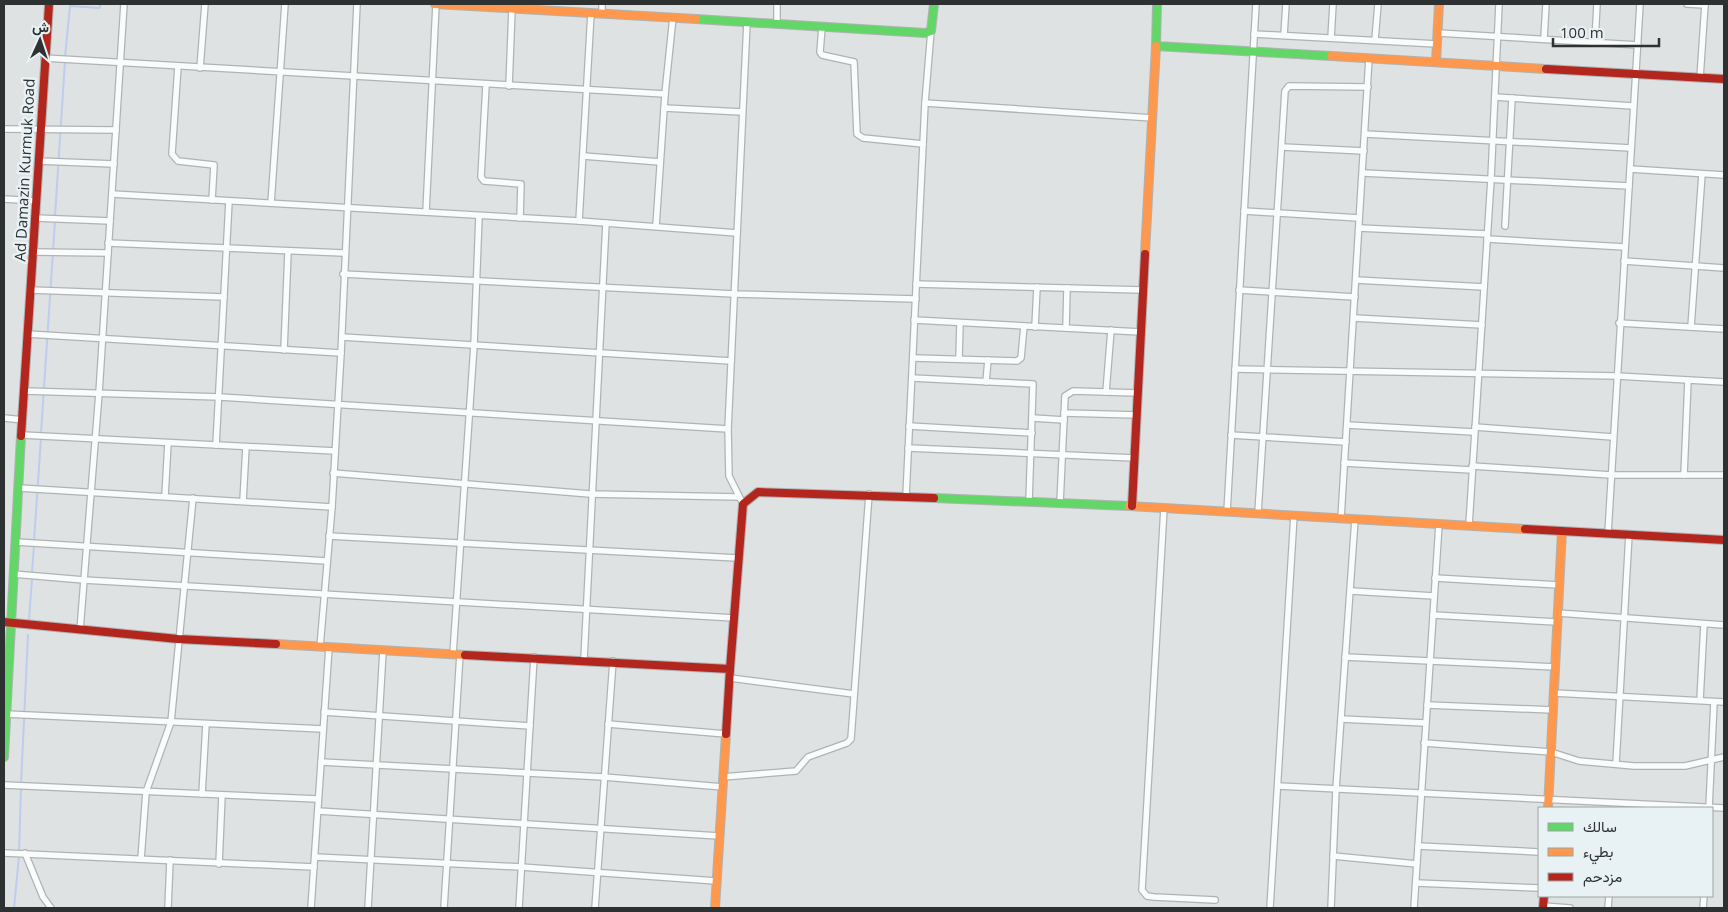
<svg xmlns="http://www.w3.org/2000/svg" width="1728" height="912" viewBox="0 0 1728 912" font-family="'Open Sans',Vazirmatn,sans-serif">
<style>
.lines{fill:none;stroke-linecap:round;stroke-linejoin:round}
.stream{stroke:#becced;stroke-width:2}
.street-casing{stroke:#afb3b4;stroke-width:8}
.fast-casing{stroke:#afb3b4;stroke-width:10}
.slow-casing{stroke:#afb3b4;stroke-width:10}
.jam-casing{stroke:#afb3b4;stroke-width:10}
.street{stroke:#fafbfb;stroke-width:5.5}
.fast{stroke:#63d668;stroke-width:8}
.slow{stroke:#ff974d;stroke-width:8}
.jam{stroke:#b3261e;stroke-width:8}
.labels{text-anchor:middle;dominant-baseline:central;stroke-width:5;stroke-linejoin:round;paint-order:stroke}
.street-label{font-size:15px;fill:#2d3132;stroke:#e8f1f3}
</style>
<rect width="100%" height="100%" fill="#dee2e3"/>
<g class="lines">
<!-- stream -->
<g class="stream">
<path d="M65 57 70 6 99 8 101 4"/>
<path d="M55 216 65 61"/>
<path d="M41 433 55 221"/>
<path d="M34 541 41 438"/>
<path d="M32 573 34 545"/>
<path d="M29 620 32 578"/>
<path d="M21 784 28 635"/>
<path d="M19 851 21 788"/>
<path d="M14 908 19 856"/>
</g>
<!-- street casing -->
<g class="street-casing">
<g id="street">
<path d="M1687 4 1705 5"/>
<path d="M602 14V4"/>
<path d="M777 24V4"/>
<path d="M822 27 820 52 822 55 854 62 857 134 863 138 923 144"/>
<path d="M1438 33 1638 45"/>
<path d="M1254 34 1437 44"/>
<path d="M1284 35 1286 4"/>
<path d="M1331 38 1333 4"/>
<path d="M1544 38 1546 4"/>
<path d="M1375 40 1378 4"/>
<path d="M1595 41 1597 4"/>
<path d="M44 58 665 94"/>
<path d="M178 66 172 154 178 161 214 165 212 200"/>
<path d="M200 68 205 4"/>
<path d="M1700 78 1705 4"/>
<path d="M486 85 481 177 484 181 521 184 520 218"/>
<path d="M509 86 512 9"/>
<path d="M1495 97 1633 106"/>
<path d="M925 103 1153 118"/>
<path d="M664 108 742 112"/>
<path d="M4 129 116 130"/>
<path d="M1365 134 1631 148"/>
<path d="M1282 147 1364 151"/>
<path d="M583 156 660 162"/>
<path d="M38 161 114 164"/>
<path d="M1630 169 1724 175"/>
<path d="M1363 173 1629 186"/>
<path d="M112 194 579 221 737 233"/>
<path d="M4 199 36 201"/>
<path d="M271 203 285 4"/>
<path d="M1244 211 1359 218"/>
<path d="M426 212 436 4"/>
<path d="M35 218 110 221"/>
<path d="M579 221 591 13"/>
<path d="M656 226 665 94 673 17"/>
<path d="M1505 226 1512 98"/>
<path d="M1359 228 1487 234"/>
<path d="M1487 239 1625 247"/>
<path d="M108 243 344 253"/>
<path d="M33 252 108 253"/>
<path d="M1624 261 1724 268"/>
<path d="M343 274 734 294 916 299"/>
<path d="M1356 280 1484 287"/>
<path d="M916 284 1143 290"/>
<path d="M30 290 224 297"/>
<path d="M1239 290 1355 297"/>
<path d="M1354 318 1482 325"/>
<path d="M914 320 1141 332"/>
<path d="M1619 323 1724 329"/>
<path d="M1035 327 1037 287"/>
<path d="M1691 327 1702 174"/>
<path d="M1066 328 1067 288"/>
<path d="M27 334 341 353"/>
<path d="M342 337 731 361"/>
<path d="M284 350 288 252"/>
<path d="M913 358 1017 361 1021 358 1024 326"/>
<path d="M959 359 960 323"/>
<path d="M1235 369 1617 376 1724 382"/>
<path d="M912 378 1033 384 1029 501"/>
<path d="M986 382 988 360"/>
<path d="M25 391 220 397 728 429"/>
<path d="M1106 392 1111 330"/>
<path d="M1064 413 1137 415"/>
<path d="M4 418 23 420"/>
<path d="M1033 418 1064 420"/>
<path d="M1347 425 1474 432"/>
<path d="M909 426 1032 433"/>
<path d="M1475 427 1613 437"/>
<path d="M22 435 335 451"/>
<path d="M1231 435 1346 442"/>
<path d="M216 445 229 201"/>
<path d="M908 448 1134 458"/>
<path d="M1344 463 1472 470"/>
<path d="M1472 466 1611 475H1724"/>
<path d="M333 473 590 494 739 497"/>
<path d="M1684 475 1688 380"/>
<path d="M19 488 332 507"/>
<path d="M165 496 168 443"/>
<path d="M906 496 925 103 931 31"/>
<path d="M243 501 246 447"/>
<path d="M1060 503 1065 396 1073 391 1138 393"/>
<path d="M743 504 729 476 728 429 747 22"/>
<path d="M1164 508 1142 890 1147 896 1154 897 1215 900"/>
<path d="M1227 512 1256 4"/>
<path d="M1258 513 1285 91 1289 86 1368 87"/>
<path d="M1341 518 1369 58"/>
<path d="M1469 525 1491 179 1499 4"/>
<path d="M1608 533 1640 4"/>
<path d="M329 536 737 558"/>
<path d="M16 542 327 561"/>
<path d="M13 574 84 580 734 618"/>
<path d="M1435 578 1559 585"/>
<path d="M1351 591 1434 596"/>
<path d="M1558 613 1724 625"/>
<path d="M1433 615 1557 622"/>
<path d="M80 630 99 393 124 4"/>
<path d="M320 647 332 507 341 353 357 4"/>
<path d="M453 654 474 345 479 216"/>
<path d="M1345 657 1555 667"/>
<path d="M584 659 606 223"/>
<path d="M730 678 854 694"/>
<path d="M1554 693 1724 702"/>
<path d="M1700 700 1704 624"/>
<path d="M1427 705 1553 710"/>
<path d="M324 712 530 726"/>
<path d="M6 714 323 729"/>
<path d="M1341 719 1425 723"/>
<path d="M608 724 726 734"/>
<path d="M1424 743 1551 752 1579 761 1634 766H1685L1724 757"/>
<path d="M321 762 604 777 723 787"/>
<path d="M1616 764 1629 534"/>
<path d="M723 777 796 771 808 757 847 743 851 739 869 494"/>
<path d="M4 785 318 799"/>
<path d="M1278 786 1724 808"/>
<path d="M202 794 206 724"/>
<path d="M1709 808 1714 702"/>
<path d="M318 811 719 836"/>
<path d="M1418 846 1539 852"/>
<path d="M4 853 314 867"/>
<path d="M25 853 43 897 51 908"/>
<path d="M1333 856 1417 864"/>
<path d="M315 857 521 867 716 881"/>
<path d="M141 859 146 792 171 722 193 498"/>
<path d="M219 864 222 795"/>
<path d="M1416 883 1539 888"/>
<path d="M1543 906 1570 908"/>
<path d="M168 908 170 860"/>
<path d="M311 908 329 647"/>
<path d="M368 908 383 651"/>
<path d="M444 908 460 654"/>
<path d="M519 908 534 657"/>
<path d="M595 908 613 661"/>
<path d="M1270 908 1294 515"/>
<path d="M1331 908 1336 789 1355 519"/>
<path d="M1414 908 1439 524"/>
<path d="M1608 908 1609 896"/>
<path d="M1703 908 1704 896"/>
</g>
</g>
<!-- fast casing -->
<g class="fast-casing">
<g id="fast">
<path d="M1157 4 1156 46 1331 56"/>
<path d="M696 19 925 33 931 31 934 4"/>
<path d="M934 498 1129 506"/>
<path d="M4 757 21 436"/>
</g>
</g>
<!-- slow casing -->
<g class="slow-casing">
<g id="slow">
<path d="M435 4 696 19"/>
<path d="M1331 56 1546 69"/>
<path d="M1436 62 1439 4"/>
<path d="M1145 254 1156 46"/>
<path d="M1129 506 1525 529"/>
<path d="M276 644 465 655"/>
<path d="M1548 808 1562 531"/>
<path d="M715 908 726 734"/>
</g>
</g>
<!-- jam casing -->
<g class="jam-casing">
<g id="jam">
<path d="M1546 69 1724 79"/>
<path d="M21 436 49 4"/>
<path d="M1132 506 1145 254"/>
<path d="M1525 529 1724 540"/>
<path d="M4 622 178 639 276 644"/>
<path d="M465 655 730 669 726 734"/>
<path d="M730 669 743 504 758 492 934 498"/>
<path d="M1543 908 1544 896"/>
</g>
</g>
<!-- street -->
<use href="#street" class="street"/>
<!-- fast -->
<use href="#fast" class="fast"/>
<!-- slow -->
<use href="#slow" class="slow"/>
<!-- jam -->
<use href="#jam" class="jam"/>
</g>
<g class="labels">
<!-- street labels -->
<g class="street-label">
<text transform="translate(24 170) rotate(-87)">Ad Damazin Kurmuk Road</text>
</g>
</g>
<!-- border -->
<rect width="1728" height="912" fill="none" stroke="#2d3132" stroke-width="10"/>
<!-- legend -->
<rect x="1538" y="807" width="175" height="90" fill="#e8f1f3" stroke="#9da4a6"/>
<rect x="1548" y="823" width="25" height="8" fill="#63d668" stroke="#9da4a6"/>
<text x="1583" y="832" font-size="15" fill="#2d3132">سالك</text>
<rect x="1548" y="848" width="25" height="8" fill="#ff974d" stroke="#9da4a6"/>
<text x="1583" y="857" font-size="15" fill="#2d3132">بطيء</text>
<rect x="1548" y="873" width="25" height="8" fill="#b3261e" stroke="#9da4a6"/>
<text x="1583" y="882" font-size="15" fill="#2d3132">مزدحم</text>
<!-- north arrow -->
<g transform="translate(40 40) rotate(3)" stroke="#e8f1f3" stroke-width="4" paint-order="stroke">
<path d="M0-4L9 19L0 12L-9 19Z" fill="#2d3132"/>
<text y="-8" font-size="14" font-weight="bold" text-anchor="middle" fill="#2d3132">ش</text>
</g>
<!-- scale -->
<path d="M1553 38v8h106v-8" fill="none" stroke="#2d3132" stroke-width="2.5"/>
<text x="1560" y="38" font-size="15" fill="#2d3132" stroke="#e8f1f3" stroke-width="4" paint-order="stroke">100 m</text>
</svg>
